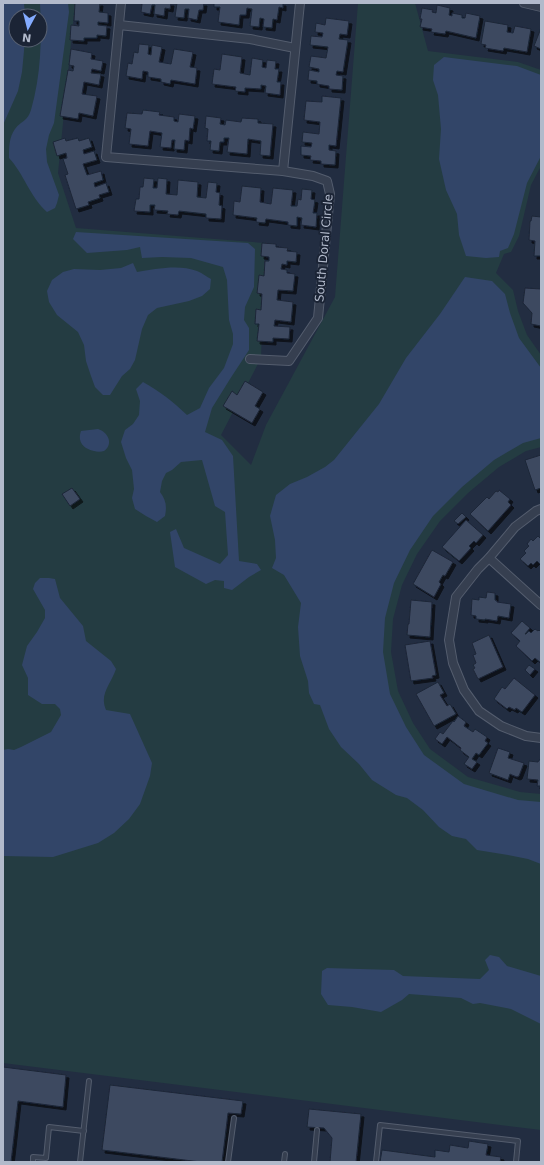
<svg xmlns="http://www.w3.org/2000/svg" width="544" height="1165" viewBox="0 0 544 1165" font-family="'DejaVu Sans',sans-serif">
<style>
.green{fill:#243c42;fill-rule:evenodd}
.water{fill:#324568}
.building{fill:#3d4961;stroke:#1d2637;filter:url(#shadow)}
.lines{fill:none;stroke-linecap:round;stroke-linejoin:round}
.service-casing{stroke:#545d6e;stroke-width:6}
.minor-casing{stroke:#545d6e;stroke-width:10}
.service{stroke:#363f50;stroke-width:4}
.minor{stroke:#363f50;stroke-width:8}
.labels{text-anchor:middle;dominant-baseline:central;stroke-width:4;stroke-linejoin:round;paint-order:stroke}
.street-label{font-size:12px;fill:#b2bacb;stroke:#1b2435}
</style>
<defs>
<filter id="shadow"><feDropShadow dx="3" dy="3" stdDeviation="0" flood-color="#0009"/></filter>
</defs>
<rect width="100%" height="100%" fill="#222d41"/>
<!-- green -->
<path class="green" d="M3 3H75L58 173 76 228 265 243 261 358 221 435 251 465 266 425 335 297 358 3H415L428 51 518 62 541 70V166L531 185 519 236 511 252 504 254 496 273 513 290 518 311 527 335 541 355V447L526 451 499 467 468 493 440 521 417 554 402 585 393 619 391 652 398 691 413 723 430 749 468 777 520 792 541 794V1130L3 1063ZM16 16H40V40H16Z"/>
<!-- water -->
<g class="water">
<path d="M3 3H24L25 16H16V40H25L22 72 18 91 3 125Z"/>
<path d="M40 3H68L69 12 54 123 49 135 46 149 47 162 59 195 57 203 55 208 47 212C30 197 24 174 9 158 9 148 9 137 15 129 22 120 27 122 31 110 41 76 42 38 40 3Z"/>
<path d="M444 57 517 66 541 75V156L527 183 514 234 508 248 500 251 499 257 486 258 466 256 459 235 457 214 446 190 439 159 441 129 438 95 433 80 434 65Z"/>
<path d="M76 232 248 243 255 249 254 287 245 307 244 320 249 328V350L230 379 212 408 205 432 222 440 233 456 239 561 257 564 261 570 249 577 232 590 224 588V581L215 580 206 584 175 567 170 532 176 529 184 548 220 564 228 555 225 512 215 506 202 460 181 462 172 470 166 473 162 481 160 492C166 500 167 506 165 516L157 522 146 516 135 509 132 498 134 489 132 470 126 458 121 442 125 430 133 424 139 415 140 401 136 389 143 382C161 392 172 401 187 415L200 408 209 388 224 368 233 344V334L229 320 227 280 223 267 191 258 162 257 142 258 140 247 127 250 87 253 73 239Z"/>
<path d="M133 263 137 272C155 269 179 264 197 271 202 273 207 277 211 279L210 289 202 296 189 301 157 308 148 315 142 329 135 360 130 369 122 376 110 395H103L95 387 91 376 86 361 84 345 78 332 57 315 49 302 47 291 52 280 63 272 74 269 100 270 121 268Z"/>
<path d="M465 277 492 281 505 294 510 313 519 338 541 368V438L523 443 494 460 462 487 433 516 410 550 394 583 385 618 383 652 390 694 406 727 424 755 464 784 518 800 541 802V864L528 859 508 855 477 850 466 839 452 836 439 827 423 810 407 798 396 795 372 780 359 764 341 747 329 729 320 705 314 704 309 693 308 681 300 656 298 627 301 603 284 575 272 568 276 558 275 540 270 516 276 495 290 484 307 477 325 467 334 460 379 404 406 358 440 314Z"/>
<path d="M98 429C108 432 114 444 104 451 101 452 97 452 94 451 84 449 77 442 81 431Z"/>
<path d="M40 578H49L55 579 60 598 83 626 86 641 111 661 116 669C111 684 99 694 106 710L130 714 152 763 150 776 140 804 129 819 114 833 98 843 53 857 3 856V750L8 749 14 750 21 747 51 732 61 715 60 709 55 704H42L28 695V678L22 665 27 646 37 632 45 618V610L33 589 35 583Z"/>
<path d="M490 955 499 957 507 966 541 976V1024L511 1009 480 1003 473 1004 461 998 409 994 402 1000 381 1012 352 1007 328 1005 321 994 322 971 327 968 394 970 403 976 480 979 489 970 485 960Z"/>
</g>
<!-- building -->
<g class="building">
<path d="M75 3H100L99 12 108 13V23L98 22V25L107 26 106 36 97 35V38H84V41L70 40 71 25 79 26V21H74Z"/>
<path d="M139 3H171L170 9 165 8 164 16 154 14 155 5H152L150 14 141 12 142 4Z"/>
<path d="M177 3H204L203 10H199L197 20 188 18 189 9H185L184 18 175 17Z"/>
<path d="M214 3H283V8L279 7 277 20 273 19 272 28 263 27 264 19 260 18 259 27 250 26 252 9 247 8 246 15H240L239 25 218 22 220 7H214Z"/>
<path d="M437 5 450 8 449 15 452 16V13L462 15V18H465L466 13 480 16 476 38 446 31 445 34 431 32 432 29 420 27 422 19H420L422 8 433 10 432 12 436 13Z"/>
<path d="M326 18 349 21 347 35 340 34 339 39 348 40 343 72 337 71 336 75 343 76 342 90 329 89V86L317 84V81L308 80 309 70 319 72V69L309 67 311 56 326 58 328 47 310 45 311 36 322 37 323 33 315 32 316 23 325 25Z"/>
<path d="M485 21 508 25 507 32 513 33 515 26 531 29 527 52 504 48 503 51 485 48 486 45 481 44Z"/>
<path d="M541 28V49L534 46Z"/>
<path d="M139 44 149 45 148 54 151 55 152 45 162 47 159 62 171 64 174 49 193 52 190 67 197 68 195 84 171 80 170 84 161 82V79L148 77V72L143 71 142 79 126 76 128 63 132 64 134 52 138 53Z"/>
<path d="M71 49 92 53 91 59 103 61 101 71 92 69 91 73 101 74 99 85 84 82 82 94 97 96 93 116 79 113 78 119 60 116 68 70 73 71 74 66 69 65Z"/>
<path d="M222 54 242 57 240 73 250 75 252 58 263 60 262 67 266 68 267 60 276 61 275 69H279L277 82H281L280 95 265 93 266 86 261 85V89L245 88V92L235 91 236 87 212 84 214 69 220 70Z"/>
<path d="M322 96 341 98 336 146 329 145V150L336 151 335 165 321 164V161L310 160 311 156 301 155V146L311 147 312 143 302 142 303 132 319 134 320 122 304 120 306 101 322 102Z"/>
<path d="M143 110 160 112 159 115 174 117V121L178 122 179 114 195 116 193 129 190 128 189 141 185 140 184 150 174 149 175 140H172L171 148 160 147 162 133 150 131 148 146 129 144 131 129 125 128 127 113 142 114Z"/>
<path d="M206 116 221 118 220 124 225 125 226 120 241 122 242 118 258 119V123L273 124 270 156 260 155 261 141 248 139 247 154 227 152 229 138H224V142H220L219 151 210 150 211 141H207L208 129 205 128Z"/>
<path d="M65 138 66 141 78 138 79 141 89 138 92 147 83 150 84 154 94 151 97 160 83 164 87 175 101 171 103 180 94 183 95 187 106 183 109 192 99 195 100 198 88 202 89 205 76 209 65 175 68 174 63 159 67 158 66 153 57 156 53 142Z"/>
<path d="M144 178 154 179 153 188H157L158 178 167 179 166 194 177 195 178 180 198 182 197 197 206 198 208 182 217 183 216 192 220 193 219 205 222 206 221 219 206 218V214L179 211 178 215 167 214 168 211 154 210 155 205H150V212L134 211 136 199H139L140 187H143Z"/>
<path d="M242 186 261 188 260 202 271 204 273 188 293 190 291 206H297L298 199 301 200 302 189 312 190 311 199 315 200 313 213H317L316 227 301 225 302 218 297 217V226L288 225V222L266 219 265 223 256 222 257 218 233 215 234 201 240 202Z"/>
<path d="M532 216 541 217V256H534L535 241 529 240 530 221H531Z"/>
<path d="M262 243 276 244V247L288 248 287 251 297 252 296 262 287 261V265L282 264 281 269 287 270V273L295 274 293 291 278 290 277 300 293 302 291 322 275 320 274 326 290 327 289 339 273 338V342L257 341 259 324H255L256 309 261 310 262 294 257 293 259 275 264 276 265 261H269V257L261 256Z"/>
<path d="M525 288 541 289V326L531 324 532 313 523 303Z"/>
<path d="M245 381 263 392 255 406 260 409 252 423 223 406 232 391 237 395Z"/>
<path d="M541 455V488L535 490 525 460Z"/>
<path d="M72 488 80 499 70 506 62 494Z"/>
<path d="M499 490 510 499 508 502 511 505 488 531 470 514 487 497 489 499 496 491 498 492Z"/>
<path d="M462 513 466 517 458 524 454 521Z"/>
<path d="M466 520 483 535 476 543 474 541 469 546 471 548 459 561 442 547Z"/>
<path d="M538 536 541 539V562L540 564 537 561 533 565 531 563 528 566 520 559 526 553 524 551 529 546 527 544 531 539 533 541Z"/>
<path d="M432 550 453 562 445 576 443 575 439 582 441 584 434 597 413 584Z"/>
<path d="M487 592 495 593V600L497 601V602L511 604 509 618 498 616 497 621 485 619V620L476 619V616L471 615 472 599 479 600V597L486 598Z"/>
<path d="M411 600 432 602 430 637 407 635 408 624H409Z"/>
<path d="M522 621 530 628 525 634H526L529 631 531 633 535 629 538 631 539 630 541 632V663L535 658 532 661 516 646 520 641 511 633Z"/>
<path d="M489 635 503 667 478 679 473 669 475 668 473 665 476 663 473 655 476 654 472 643Z"/>
<path d="M430 641 436 675 432 676 433 678 411 681 405 645Z"/>
<path d="M529 665 535 669 530 675 525 670Z"/>
<path d="M514 678 535 695 522 712 516 708 515 710 509 707 507 709 494 699 502 687 505 689Z"/>
<path d="M438 682 444 693 440 695 447 706 450 704 456 714 434 726 416 694Z"/>
<path d="M458 716 466 722 464 726 473 732 475 729 487 737 485 741 488 743 479 755 476 753 472 759 477 762 472 769 464 764 469 757 460 750 461 748 447 737 442 744 435 739 440 732 443 734 453 721 454 722Z"/>
<path d="M498 748 510 752 508 758 524 763 519 776 517 777 512 775 510 774 508 780 489 773Z"/>
<path d="M539 760H541V786H537L538 780 527 779 529 761 538 762Z"/>
<path d="M3 1067 66 1075 63 1107 18 1101 11 1162H3Z"/>
<path d="M110 1085 243 1101 241 1114 228 1113 222 1162H201L102 1150Z"/>
<path d="M309 1109 361 1114 356 1162H330L332 1138 324 1128 307 1127Z"/>
<path d="M469 1141 488 1144 486 1155 501 1157 500 1162H380L382 1150 435 1157V1150L449 1152 450 1145 468 1148Z"/>
</g>
<g class="lines">
<!-- service casing -->
<g class="service-casing">
<g id="service">
<path d="M33 1162V1157L46 1158 49 1127 84 1131"/>
<path d="M80 1162 89 1081"/>
<path d="M228 1162 234 1118"/>
<path d="M284 1162 285 1154"/>
<path d="M314 1162 317 1130"/>
<path d="M376 1162 380 1125 518 1141 516 1162"/>
</g>
</g>
<!-- minor casing -->
<g class="minor-casing">
<g id="minor">
<path d="M121 3 106 157 283 171 313 176 327 181 330 194 318 318 289 361 250 359"/>
<path d="M524 3 541 7"/>
<path d="M119 25 250 39 295 48"/>
<path d="M283 171 300 3"/>
<path d="M541 509 536 511 515 527 489 558 478 569 456 597 449 640 453 663 464 690 479 711 501 726 526 736 541 738"/>
<path d="M489 558 541 605"/>
</g>
</g>
<!-- service -->
<use href="#service" class="service"/>
<!-- minor -->
<use href="#minor" class="minor"/>
</g>
<g class="labels">
<!-- street labels -->
<g class="street-label">
<text transform="translate(324 248) rotate(-85)">South Doral Circle</text>
</g>
</g>
<!-- border -->
<rect width="544" height="1165" fill="none" stroke="#b2bacb" stroke-width="8"/>
<!-- north arrow -->
<g transform="translate(28 28) rotate(187)"><circle r="19" fill="#1b2435" stroke="#576071"/>
<path d="M0-3L7 15L0 10L-7 15Z" fill="#83abff"/>
<text y="-6" font-size="11" font-weight="bold" text-anchor="middle" fill="#b2bacb">N</text>
</g>
</svg>
